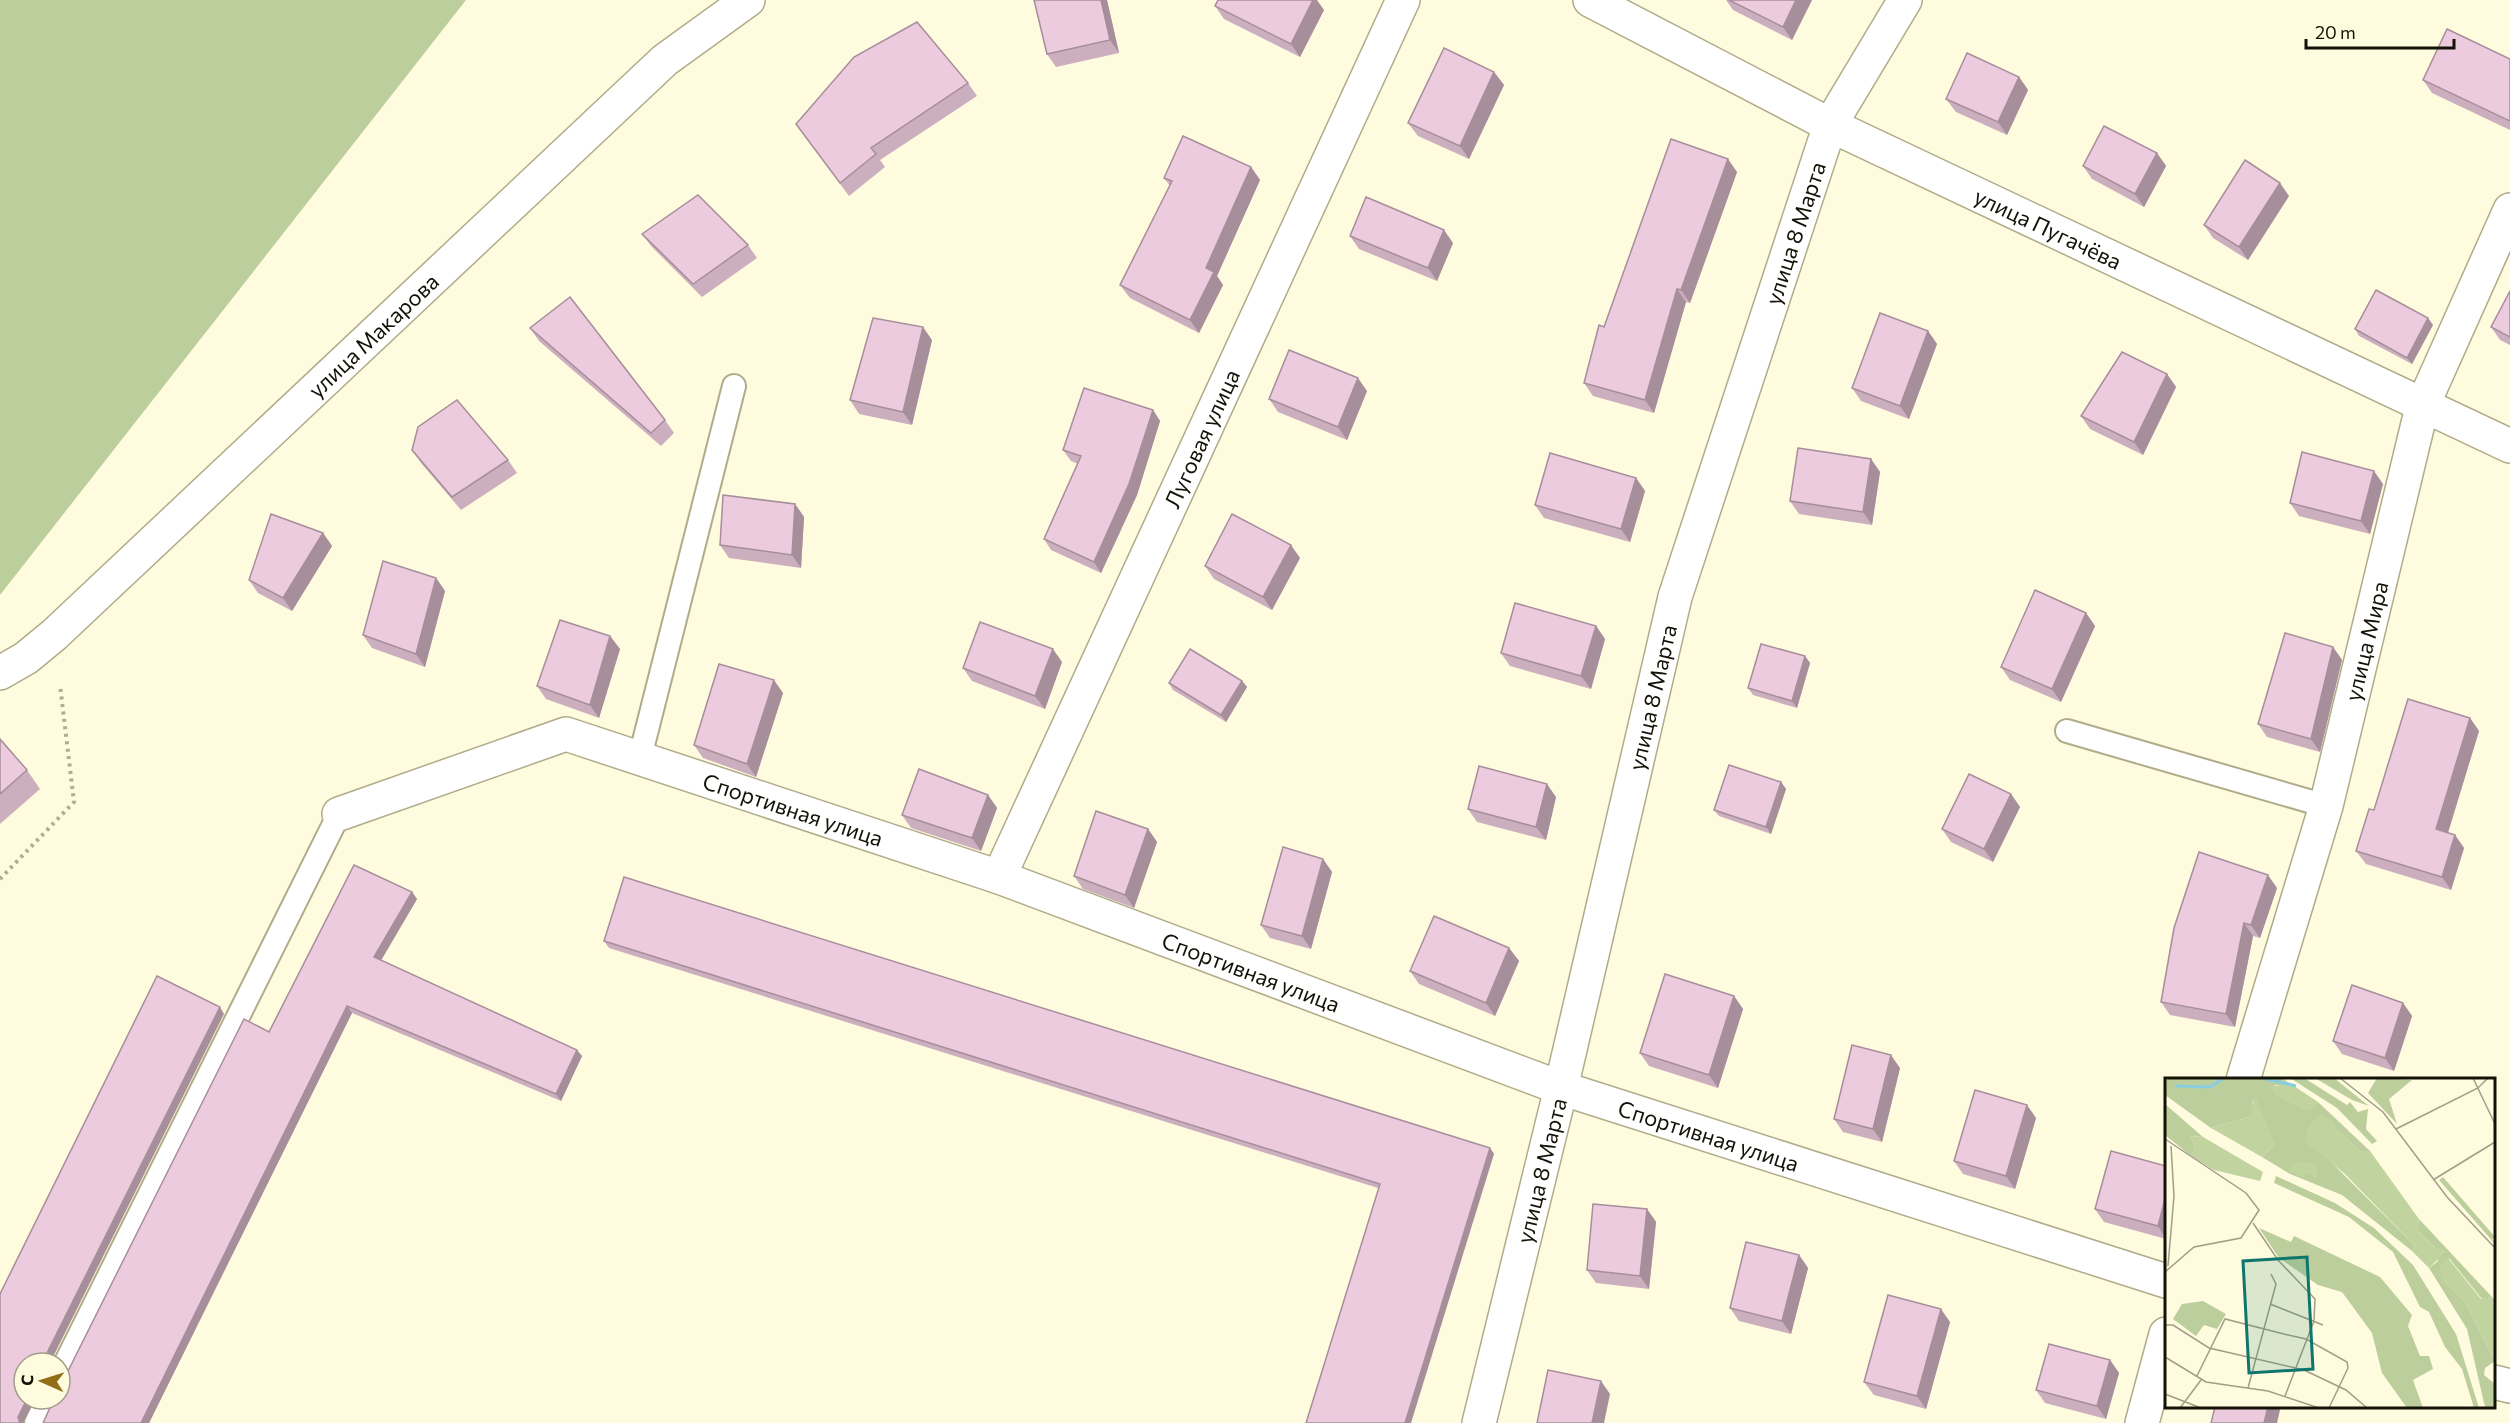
<svg xmlns="http://www.w3.org/2000/svg" width="2510" height="1423" viewBox="0 0 2510 1423" font-family="Commissioner,sans-serif">
<style>
.green{fill:#bdce9d}
.lines{fill:none;stroke-linecap:round;stroke-linejoin:round}
.lane-casing{stroke:#b0ab89;stroke-width:26}
.street-casing{stroke:#b0ab89;stroke-width:36}
.path{stroke:#afac95;stroke-width:4;stroke-dasharray:3 4.5;stroke-linecap:butt}
.lane{stroke:#fff;stroke-width:22}
.street{stroke:#fff;stroke-width:33}
.wall{fill:#ccafbf}
.shaded-wall{fill:#a68e9b}
.building{fill:#edcbde;stroke:#a68e9b;stroke-width:1.5}
.labels{text-anchor:middle;dominant-baseline:central;stroke-width:5;stroke-linejoin:round;paint-order:stroke}
.street-label{font-size:22px;fill:#141206;stroke:#fffbde}
.inset-river{fill:none;stroke:#89cedf;stroke-width:3}
.inset-road{fill:none;stroke:#a19e88;stroke-width:1.5}
.view{fill:#0f766e;fill-opacity:0.15;stroke:#0f766e;stroke-width:3}
.inset-edge{fill:none;stroke:#141206;stroke-width:3}
</style>
<rect width="100%" height="100%" fill="#fffbde"/>
<!-- green -->
<path class="green" d="M0 0H466L0 595Z"/>
<g class="lines">
<!-- lane casing -->
<g class="lane-casing">
<g id="lane">
<path d="M2067 731 2326 806"/>
<path d="M640 757 734 386"/>
<path d="M60 1374 339 814"/>
<path d="M36 1423 48 1399"/>
</g>
</g>
<!-- street casing -->
<g class="street-casing">
<g id="street">
<path id="s1" d="M1590 0 1830 125 2510 446"/>
<path id="s2" d="M0 673 26 658 54 635 665 60 748 0"/>
<path id="s3" d="M339 814 566 734 999 877 1561 1088 2166 1281"/>
<path id="s4" d="M999 877 1403 0"/>
<path id="s5" d="M2243 1080 2326 806 2422 407 2510 210"/>
<path d="M2494 1382 2510 1386"/>
<path id="s6" d="M1479 1423 1561 1088 1675 597 1830 125 1905 0"/>
<path d="M2142 1423 2166 1334"/>
</g>
</g>
<!-- path -->
<path class="path" d="M0 879 74 802 60 685"/>
<!-- lane -->
<use href="#lane" class="lane"/>
<!-- street -->
<use href="#street" class="street"/>
</g>
<!-- wall -->
<g class="wall">
<path d="M1034 0H1107L1119 53 1056 67 1047 54Z"/>
<path d="M1726 0H1812L1792 40 1733 10Z"/>
<path d="M1215 6 1324 10 1300 57 1224 19Z"/>
<path d="M2510 59V130L2432 93 2423 80Z"/>
<path d="M1494 72 1504 85 1469 159 1418 136 1408 123Z"/>
<path d="M2019 77 2028 90 2007 135 1956 112 1946 99Z"/>
<path d="M968 83 977 96 880 160 885 167 849 196 796 124Z"/>
<path d="M2157 153 2166 166 2144 207 2092 179 2083 166Z"/>
<path d="M1251 167 1260 180 1217 276 1223 285 1199 333 1130 298 1120 285 1170 186 1164 178Z"/>
<path d="M1737 172 1690 303 1686 302 1654 413 1593 396 1584 383 1604 327Z"/>
<path d="M2289 196 2248 260 2213 238 2204 225Z"/>
<path d="M642 234 748 245 757 258 702 297 652 247Z"/>
<path d="M1350 236 1453 243 1437 281 1359 249Z"/>
<path d="M2510 291V345L2500 340 2491 327Z"/>
<path d="M2433 325 2412 364 2359 336 2355 329Z"/>
<path d="M530 328 665 420 674 433 661 446 539 341Z"/>
<path d="M1928 331 1937 344 1909 419 1861 401 1852 388Z"/>
<path d="M932 340 912 425 859 414 850 400Z"/>
<path d="M2167 374 2176 387 2143 455 2090 429 2081 416Z"/>
<path d="M1367 391 1347 440 1278 412 1269 399Z"/>
<path d="M1153 410 1160 421 1137 495 1101 573 1051 550 1044 539 1078 464 1071 461 1063 450Z"/>
<path d="M412 450 508 460 517 473 461 510 421 463Z"/>
<path d="M1871 459 1880 472 1872 525 1799 514 1790 501Z"/>
<path d="M1636 478 1645 491 1630 542 1544 518 1535 505Z"/>
<path d="M2383 484 2370 534 2299 516 2290 503Z"/>
<path d="M795 504 804 517 801 568 729 558 720 545Z"/>
<path d="M323 533 332 546 292 611 258 593 249 580Z"/>
<path d="M1300 558 1272 610 1214 579 1205 566Z"/>
<path d="M436 578 445 591 425 667 372 648 363 635Z"/>
<path d="M2086 613 2095 626 2061 702 2010 680 2001 667Z"/>
<path d="M1596 626 1605 639 1591 689 1510 666 1501 653Z"/>
<path d="M610 636 620 649 599 718 546 699 537 686Z"/>
<path d="M2333 647 2342 660 2320 752 2267 737 2258 724Z"/>
<path d="M1805 656 1810 663 1797 708 1753 695 1748 688Z"/>
<path d="M1062 662 1045 709 972 681 963 668Z"/>
<path d="M1242 681 1247 687 1226 722 1173 690 1169 683Z"/>
<path d="M783 693 756 777 703 758 694 745Z"/>
<path d="M2470 718 2479 731 2448 833 2455 835 2464 848 2451 890 2366 864 2356 851 2374 810Z"/>
<path d="M0 739 27 770 40 789 0 824Z"/>
<path d="M1781 782 1786 789 1771 834 1719 816 1714 810Z"/>
<path d="M2011 794 2020 807 1993 862 1951 842 1942 829Z"/>
<path d="M988 795 997 808 981 851 911 828 902 815Z"/>
<path d="M1556 797 1546 840 1477 822 1468 809Z"/>
<path d="M1148 829 1157 842 1134 908 1083 889 1074 876Z"/>
<path d="M1323 859 1332 872 1311 949 1270 938 1261 925Z"/>
<path d="M2277 888 2260 938 2253 936 2235 1027 2170 1015 2161 1002Z"/>
<path d="M412 892 417 899 381 960 582 1056 561 1101 352 1013 149 1423H43L62 1379 67 1373 269 1032Z"/>
<path d="M604 941 1490 1148 1494 1154 1378 1188 609 948Z"/>
<path d="M1509 948 1519 961 1495 1016 1419 984 1410 971Z"/>
<path d="M1734 996 1743 1009 1718 1088 1649 1066 1640 1053Z"/>
<path d="M2403 1003 2412 1016 2394 1071 2342 1054 2333 1041Z"/>
<path d="M1900 1068 1882 1142 1843 1132 1834 1119Z"/>
<path d="M2036 1118 2015 1189 1963 1174 1954 1161Z"/>
<path d="M2166 1166V1239L2104 1222 2095 1209Z"/>
<path d="M1647 1209 1656 1222 1649 1289 1596 1283 1587 1270Z"/>
<path d="M1799 1255 1808 1268 1791 1334 1739 1321 1730 1308Z"/>
<path d="M1950 1322 1926 1409 1874 1395 1864 1382Z"/>
<path d="M2110 1360 2119 1373 2106 1419 2045 1403 2036 1390Z"/>
</g>
<!-- shaded-wall -->
<g class="shaded-wall">
<path d="M1101 0H1107L1119 53 1110 40Z"/>
<path d="M1313 0H1317L1324 10 1300 57 1291 44Z"/>
<path d="M1796 0H1812L1792 40 1783 27Z"/>
<path d="M1494 72 1504 85 1469 159 1460 146Z"/>
<path d="M2019 77 2028 90 2007 135 1998 122Z"/>
<path d="M2157 153 2166 166 2144 207 2135 194Z"/>
<path d="M1728 159 1737 172 1690 303 1681 290Z"/>
<path d="M1251 167 1260 180 1217 276 1223 285 1199 333 1190 320 1206 268Z"/>
<path d="M2280 183 2289 196 2248 260 2239 247Z"/>
<path d="M1444 230 1453 243 1437 281 1428 268Z"/>
<path d="M1677 289 1686 302 1654 413 1645 400Z"/>
<path d="M2428 318 2433 325 2412 364 2407 358Z"/>
<path d="M923 327 932 340 912 425 903 412Z"/>
<path d="M1928 331 1937 344 1909 419 1900 406Z"/>
<path d="M2167 374 2176 387 2143 455 2134 442Z"/>
<path d="M1358 378 1367 391 1347 440 1338 427Z"/>
<path d="M1153 410 1160 421 1137 495 1101 573 1094 562Z"/>
<path d="M1871 459 1880 472 1872 525 1863 512Z"/>
<path d="M2374 471 2383 484 2370 534 2361 521Z"/>
<path d="M1636 478 1645 491 1630 542 1621 529Z"/>
<path d="M795 504 804 517 801 568 792 555Z"/>
<path d="M323 533 332 546 292 611 283 598Z"/>
<path d="M1291 545 1300 558 1272 610 1263 597Z"/>
<path d="M436 578 445 591 425 667 416 654Z"/>
<path d="M2086 613 2095 626 2061 702 2052 689Z"/>
<path d="M1596 626 1605 639 1591 689 1581 676Z"/>
<path d="M610 636 620 649 599 718 590 705Z"/>
<path d="M2333 647 2342 660 2320 752 2311 739Z"/>
<path d="M1053 649 1062 662 1045 709 1035 696Z"/>
<path d="M1805 656 1810 663 1797 708 1792 701Z"/>
<path d="M774 680 783 693 756 777 747 764Z"/>
<path d="M1242 681 1247 687 1226 722 1221 715Z"/>
<path d="M2470 718 2479 731 2445 842 2436 829Z"/>
<path d="M1781 782 1786 789 1771 834 1766 827Z"/>
<path d="M1547 784 1556 797 1546 840 1536 827Z"/>
<path d="M2011 794 2020 807 1993 862 1984 849Z"/>
<path d="M988 795 997 808 981 851 972 838Z"/>
<path d="M1148 829 1157 842 1134 908 1125 895Z"/>
<path d="M2455 835 2464 848 2451 890 2442 877Z"/>
<path d="M1323 859 1332 872 1311 949 1302 936Z"/>
<path d="M2268 875 2277 888 2260 938 2251 925Z"/>
<path d="M412 892 417 899 379 964 374 957Z"/>
<path d="M2244 923 2253 936 2235 1027 2226 1014Z"/>
<path d="M1509 948 1519 961 1495 1016 1486 1003Z"/>
<path d="M1734 996 1743 1009 1718 1088 1709 1075Z"/>
<path d="M2403 1003 2412 1016 2394 1071 2385 1058Z"/>
<path d="M347 1006 352 1013 149 1423H141Z"/>
<path d="M220 1007 224 1014 50 1363H43V1361Z"/>
<path d="M577 1050 582 1056 561 1101 556 1094Z"/>
<path d="M1891 1055 1900 1068 1882 1142 1873 1129Z"/>
<path d="M2027 1105 2036 1118 2015 1189 2006 1176Z"/>
<path d="M1490 1148 1494 1154 1411 1423H1405Z"/>
<path d="M2166 1195V1239L2158 1226Z"/>
<path d="M1647 1209 1656 1222 1649 1289 1640 1276Z"/>
<path d="M1799 1255 1808 1268 1791 1334 1782 1321Z"/>
<path d="M1941 1309 1950 1322 1926 1409 1917 1396Z"/>
<path d="M2110 1360 2119 1373 2106 1419 2097 1406Z"/>
<path d="M1601 1381 1610 1394 1604 1423H1592Z"/>
<path d="M27 1399H35L23 1423H20L18 1417Z"/>
<path d="M2268 1407H2278L2280 1410 2277 1423H2264Z"/>
</g>
<!-- building -->
<g class="building">
<path d="M1034 0H1101L1110 40 1047 54Z"/>
<path d="M1218 0H1313L1291 44 1215 6Z"/>
<path d="M1729 0H1796L1783 27Z"/>
<path d="M917 22 968 83 871 148 876 154 840 183 796 124 854 57Z"/>
<path d="M2447 29 2510 59V121L2423 80Z"/>
<path d="M1444 48 1494 72 1460 146 1408 123Z"/>
<path d="M1967 53 2019 77 1998 122 1946 99Z"/>
<path d="M2104 126 2157 153 2135 194 2083 166Z"/>
<path d="M1183 136 1251 167 1206 268 1214 272 1190 320 1120 285 1172 181 1164 178Z"/>
<path d="M1671 139 1728 159 1681 290 1677 289 1645 400 1584 383 1599 325 1604 327Z"/>
<path d="M2245 160 2280 183 2239 247 2204 225Z"/>
<path d="M698 195 748 245 693 284 642 234Z"/>
<path d="M1366 197 1444 230 1428 268 1350 236Z"/>
<path d="M2376 290 2428 318 2407 358 2355 329Z"/>
<path d="M2510 291V337L2491 327Z"/>
<path d="M570 297 665 420 651 433 530 328Z"/>
<path d="M1880 313 1928 331 1900 406 1852 388Z"/>
<path d="M873 318 923 327 903 412 850 400Z"/>
<path d="M1289 350 1358 378 1338 427 1269 399Z"/>
<path d="M2122 352 2167 374 2134 442 2081 416Z"/>
<path d="M1084 388 1153 410 1129 484 1094 562 1044 539 1081 456 1063 450Z"/>
<path d="M457 400 508 460 452 497 412 450 418 427Z"/>
<path d="M1798 448 1871 459 1863 512 1790 501Z"/>
<path d="M2302 452 2374 471 2361 521 2290 503Z"/>
<path d="M1550 453 1636 478 1621 529 1535 505Z"/>
<path d="M723 495 795 504 792 555 720 545Z"/>
<path d="M271 514 323 533 283 598 249 580Z"/>
<path d="M1232 514 1291 545 1263 597 1205 566Z"/>
<path d="M383 561 436 578 416 654 363 635Z"/>
<path d="M2035 590 2086 613 2052 689 2001 667Z"/>
<path d="M1515 603 1596 626 1581 676 1501 653Z"/>
<path d="M560 620 610 636 590 705 537 686Z"/>
<path d="M980 622 1053 649 1035 696 963 668Z"/>
<path d="M2285 633 2333 647 2311 739 2258 724Z"/>
<path d="M1761 644 1805 656 1792 701 1748 688Z"/>
<path d="M1190 649 1242 681 1221 715 1169 683Z"/>
<path d="M719 664 774 680 747 764 694 745Z"/>
<path d="M2408 699 2470 718 2436 829 2455 835 2442 877 2356 851 2369 809 2374 810Z"/>
<path d="M0 739 27 770 0 794Z"/>
<path d="M1729 765 1781 782 1766 827 1714 810Z"/>
<path d="M1479 766 1547 784 1536 827 1468 809Z"/>
<path d="M919 769 988 795 972 838 902 815Z"/>
<path d="M1969 774 2011 794 1984 849 1942 829Z"/>
<path d="M1096 811 1148 829 1125 895 1074 876Z"/>
<path d="M1283 847 1323 859 1302 936 1261 925Z"/>
<path d="M2199 852 2268 875 2251 925 2244 923 2226 1014 2161 1002 2174 928Z"/>
<path d="M354 865 412 892 374 957 577 1050 556 1094 347 1006 141 1423H43L54 1399H60V1379H62L67 1373 244 1019 269 1032Z"/>
<path d="M624 877 1490 1148 1405 1423H1306L1380 1184 604 941Z"/>
<path d="M1434 916 1509 948 1486 1003 1410 971Z"/>
<path d="M1665 974 1734 996 1709 1075 1640 1053Z"/>
<path d="M157 976 220 1007 43 1361V1363H24V1399H27L18 1417 20 1423H0V1294Z"/>
<path d="M2352 985 2403 1003 2385 1058 2333 1041Z"/>
<path d="M1852 1045 1891 1055 1873 1129 1834 1119Z"/>
<path d="M1975 1090 2027 1105 2006 1176 1954 1161Z"/>
<path d="M2111 1151 2166 1166V1195L2158 1226 2095 1209Z"/>
<path d="M1593 1204 1647 1209 1640 1276 1587 1270Z"/>
<path d="M1746 1242 1799 1255 1782 1321 1730 1308Z"/>
<path d="M1888 1295 1941 1309 1917 1396 1864 1382Z"/>
<path d="M2049 1344 2110 1360 2097 1406 2036 1390Z"/>
<path d="M1548 1370 1601 1381 1592 1423H1537Z"/>
<path d="M2215 1407H2268L2264 1423H2211Z"/>
</g>
<g class="labels">
<!-- street labels -->
<g class="street-label">
<text stroke="none"><textPath href="#s1" startOffset="512">улица Пугачёва</textPath></text>
<text stroke="none"><textPath href="#s6" startOffset="1232">улица 8 Марта</textPath></text>
<text stroke="none"><textPath href="#s2" startOffset="504">улица Макарова</textPath></text>
<text stroke="none"><textPath href="#s4" startOffset="483">Луговая улица</textPath></text>
<text stroke="none"><textPath href="#s5" startOffset="456">улица Мира</textPath></text>
<text stroke="none"><textPath href="#s6" startOffset="746">улица 8 Марта</textPath></text>
<text stroke="none"><textPath href="#s3" startOffset="480">Спортивная улица</textPath></text>
<text stroke="none"><textPath href="#s3" startOffset="966">Спортивная улица</textPath></text>
<text stroke="none"><textPath href="#s3" startOffset="1452">Спортивная улица</textPath></text>
<text stroke="none"><textPath href="#s6" startOffset="260">улица 8 Марта</textPath></text>
</g>
</g>
<!-- overview -->
<g transform="translate(2165 1078)">
<rect width="330" height="330" fill="#fffbde"/>
<path d="M4 0H117L118 7H108L150 26 153 24 205 73H195L172 52 155 73 250 168 247 173 177 117 125 96 97 79 110 66 87 22 89 33 84 39 46 50 0 17V4ZM125 0H139L182 27 185 24 193 34 203 31 201 51 212 63 207 66 172 30ZM150 0H169L204 28 187 22ZM212 0 247 2 224 21 232 46 203 15ZM0 26 38 59 26 58 30 69 26 78 0 57ZM111 98 170 125 209 150 248 187 291 256 314 330H309L297 291 280 269 264 234 255 229 228 174 184 139 109 105ZM278 99 330 159 327 161 330 166 274 102ZM254 141 327 219 317 221 284 180 278 201 301 225 330 283 320 290 319 297 330 306V330H321L319 325 302 251 264 190 273 183 270 170 252 152ZM94 150 126 164 129 158 215 199 247 237 243 248 255 278H264L268 291 248 302 258 330H242L217 295 207 255 177 214 153 207 114 180ZM38 223 61 236 52 251 39 247 31 258 8 241 17 226Z" fill="#bdce9d"/>
<path d="M117 0 153 24 143 33 112 19 104 8 118 7ZM90 18 110 66 97 79 46 50 84 39ZM156 36 169 44 172 52 195 73H205L254 141 252 152 270 170 281 173 264 190 247 173 250 168 179 95 139 63 145 45ZM26 58 38 59 98 94 95 103 49 92 26 78 30 69ZM136 83 152 86V101L143 95 138 99 125 94 127 86ZM283 180 316 221 327 219 330 223V283L301 225 278 201 274 188Z" fill="#c1d39e"/>
<path class="inset-river" d="M97 0 131 8M10 8 45 9 59 0"/>
<path class="inset-road" d="M175 0 218 34 282 119 330 170M308 0 330 46M231 51 313 10 323 0M0 61 81 115 94 132 76 160 29 169 0 194M268 102 330 64M88 145 113 182 150 221 149 243 120 318M3 188 9 118 6 68M105 226 158 247M0 247H8L44 270 139 292 181 312 202 330M0 279 41 304 103 313 154 330M32 298 60 241 119 256 141 261 182 284 183 290 164 330M83 310 111 206 106 196M0 316 36 330M15 330 36 302"/>
<path class="view" d="M142 179 148 291 84 295 78 183Z"/>
<rect width="330" height="330" class="inset-edge"/>
</g>
<!-- north arrow -->
<g transform="translate(42 1381) rotate(273)"><circle r="28" fill="#fffbde" stroke="#a19e88" stroke-width="1.5"/>
<path d="M0-4.5L10 22L0 15L-10 22Z" fill="#926f16"/>
<text y="-9" font-size="16" font-weight="bold" text-anchor="middle" fill="#141206">С</text>
</g>
<!-- scale -->
<path d="M2306 39v9h148v-9" fill="none" stroke="#141206" stroke-width="3"/>
<text x="2315" y="39" font-size="18" fill="#141206" stroke="#fffbde" stroke-width="4.5" paint-order="stroke">20 m</text>
</svg>
